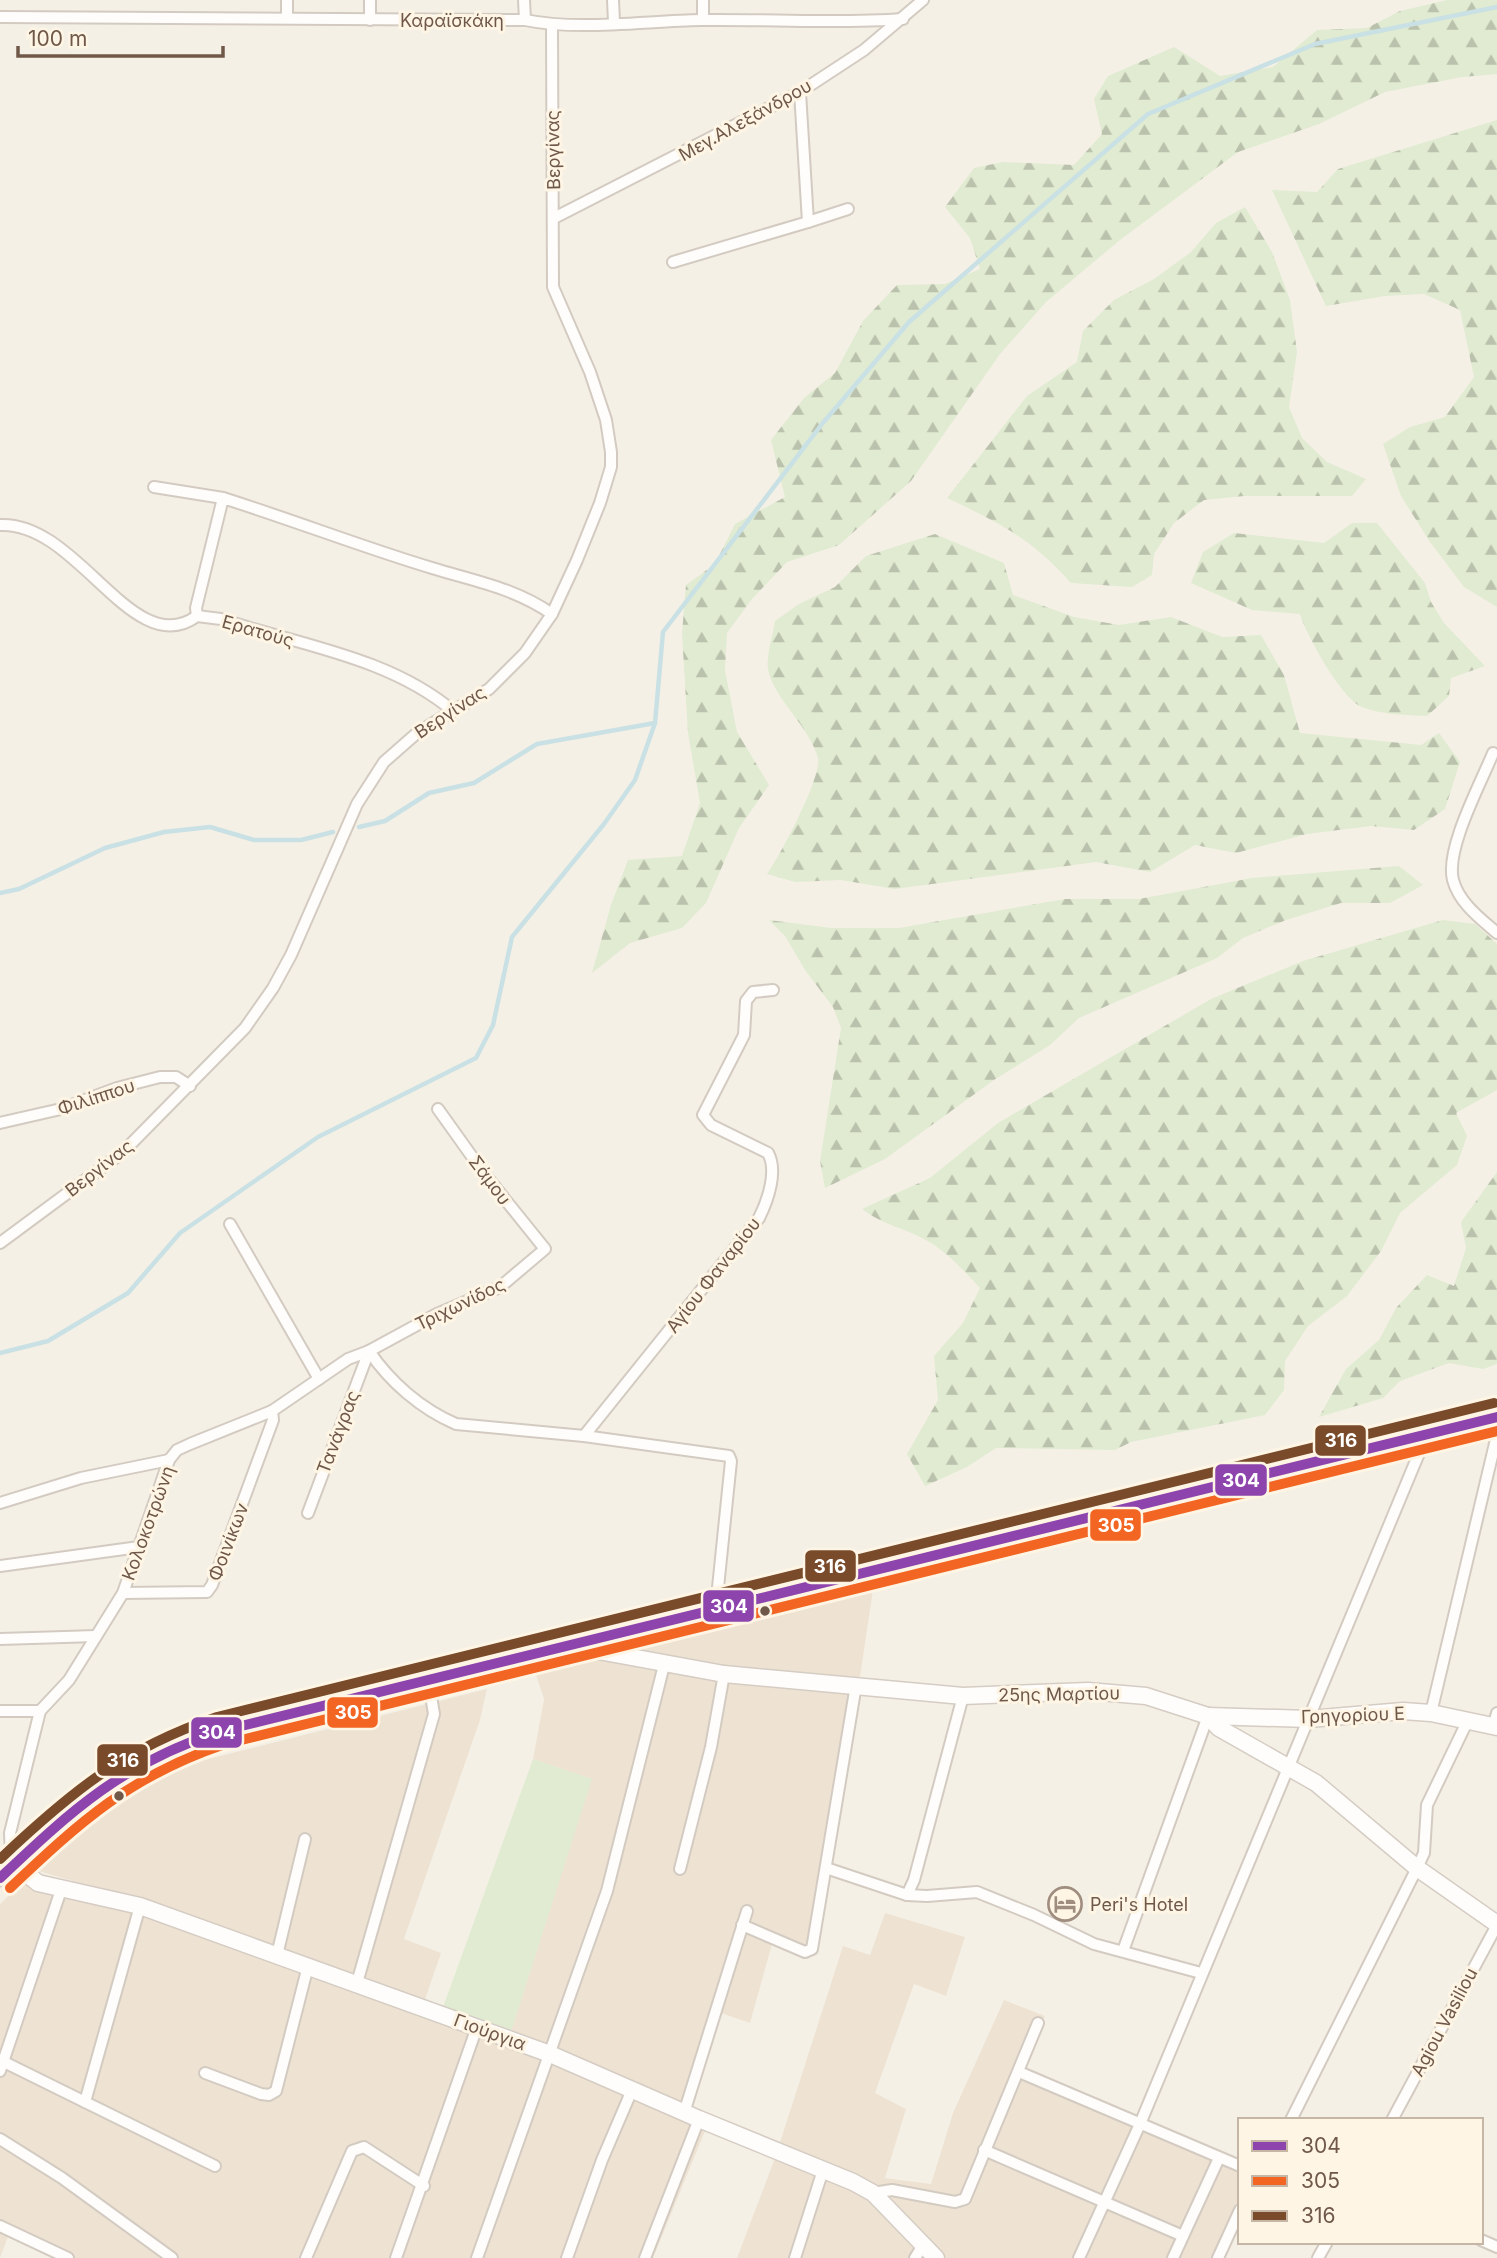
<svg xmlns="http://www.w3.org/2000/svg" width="1497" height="2258" viewBox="0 0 1497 2258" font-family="Inter,sans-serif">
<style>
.residential{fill:#eee3d3}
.green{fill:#e0ebd1}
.forest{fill:url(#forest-firs)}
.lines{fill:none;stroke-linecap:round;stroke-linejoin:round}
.stream{stroke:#c9e1e4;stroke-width:4.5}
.street-casing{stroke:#d3cbc1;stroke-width:14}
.secondary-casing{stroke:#d5ccc3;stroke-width:19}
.street{stroke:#fefdfb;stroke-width:10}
.secondary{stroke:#fefdfb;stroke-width:16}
.bus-1-casing{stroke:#fef5e5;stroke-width:16}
.bus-2-casing{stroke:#fef5e5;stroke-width:16}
.bus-3-casing{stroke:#fef5e5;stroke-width:16}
.bus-1{stroke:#8e44ad;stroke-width:10}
.bus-2{stroke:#f26522;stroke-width:10}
.bus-3{stroke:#7a4b2a;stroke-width:10}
.bus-dot{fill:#705848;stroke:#fef5e5;stroke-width:2.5}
.labels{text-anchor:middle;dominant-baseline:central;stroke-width:6;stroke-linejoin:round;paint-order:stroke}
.street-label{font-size:18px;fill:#705848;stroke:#fef5e5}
.poi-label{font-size:18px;fill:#705848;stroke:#fef5e5;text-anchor:start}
.line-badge{stroke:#fef5e5;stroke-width:2.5}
.badge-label{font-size:19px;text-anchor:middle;font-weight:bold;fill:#fff}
</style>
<defs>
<pattern id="forest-firs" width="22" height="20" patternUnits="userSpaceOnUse" patternTransform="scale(1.75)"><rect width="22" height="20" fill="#e0ebd1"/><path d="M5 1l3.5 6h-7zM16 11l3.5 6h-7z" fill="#bac1ac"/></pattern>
</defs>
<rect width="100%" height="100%" fill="#f5f0e6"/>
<!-- residential -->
<g class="residential">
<path d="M873 1590 831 1871 815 1954 774 1937 750 2023 721 2013 684 2121 705 2131 653 2258H54L9 2234 0 2258V1904L21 1884 143 1911 146 1902 35 1870 106 1810 149 1781 208 1759 487 1689 480 1720 404 1939 441 1953 420 2014 506 2047 591 1779 533 1759 544 1699 534 1669Z"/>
<path d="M885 1913 965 1937 946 1996 914 1984 875 2093 906 2109 885 2178 931 2184 953 2113 1004 2000 1045 2016 1021 2073 1240 2160V2205L1215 2258H737L775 2158 843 1946 870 1955Z"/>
</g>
<!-- green -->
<path class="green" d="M533 1759 592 1779 506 2047 438 2021Z"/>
<!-- forest -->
<g class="forest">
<path d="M1447 0H1497V74L1462 77 1385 92 1319 124 1238 152 1120 240 1046 302 1000 354 911 481 839 545 787 562 752 599 727 633 725 670 737 732 769 785 739 828 706 903 682 928 630 943 592 973 611 905 628 860 682 856 700 803 688 733 682 633 686 585 715 564 735 524 785 497 771 440 804 398 835 373 863 321 897 285 945 284 980 269 970 238 945 207 974 168 1003 162 1074 165 1102 134 1094 99 1108 76 1174 47 1220 76 1273 67 1317 30 1367 28 1400 11Z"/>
<path d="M1497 120V607L1464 587 1430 542 1401 496 1383 444 1410 427 1445 417 1474 377 1460 310 1424 294 1385 296 1326 306 1272 190 1317 192 1338 169Z"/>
<path d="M1245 207 1272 252 1290 300 1297 352 1289 407 1302 438 1327 462 1366 479 1352 496H1244L1204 500 1174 523 1154 554 1152 575 1132 587 1071 583C1032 539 1000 523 947 498L1027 396 1077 362 1083 331 1114 300 1154 279 1191 252 1216 223Z"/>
<path d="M1352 523H1377L1425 583 1431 602 1444 623 1485 666 1451 678 1449 696 1427 716C1406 715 1383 715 1362 707 1341 698 1307 636 1300 614L1252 610 1191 583 1203 552 1234 533 1324 543Z"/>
<path d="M935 534 1004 563 1013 595 1074 617 1119 625 1171 617 1222 637 1261 635 1284 675 1300 733 1421 745 1439 733 1460 762 1445 809 1414 830 1371 826 1307 834 1236 853 1195 845 1150 872 1096 862 895 889 841 880 795 882 767 874C780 856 822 777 818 758 810 727 773 698 768 669 766 656 773 635 775 621L799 604 835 587 866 556Z"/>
<path d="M1399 866 1423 885 1390 903H1341L1286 920 1243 938 1217 958 1079 1018 1050 1045 994 1080 885 1159 825 1188 820 1161 841 1028 833 1007 805 970 785 936 769 920 831 928H899L1065 899H1139L1252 878Z"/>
<path d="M1443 920 1475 924 1497 944V1090L1456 1113 1467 1136 1457 1165 1400 1213 1381 1251 1347 1296 1308 1326 1285 1361 1284 1390 1265 1415 1131 1442 1115 1450 996 1448 967 1467 925 1486 907 1454 938 1400 934 1356 963 1323 980 1288C965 1272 950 1255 931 1243 909 1229 884 1226 862 1209L930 1178 998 1123 1211 999 1303 961Z"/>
<path d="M1497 1172V1364L1483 1369 1449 1363 1400 1381 1383 1398 1319 1417 1346 1369 1379 1340 1396 1308 1427 1275 1454 1286 1466 1248 1461 1222Z"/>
</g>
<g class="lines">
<!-- stream -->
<g class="stream">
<path d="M359 827 385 821 429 793 474 783 537 744 655 723"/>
<path d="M0 893 19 889 105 848 164 832 210 827 254 840H301L333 832"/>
<path d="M0 1353 48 1341 128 1293 180 1233 318 1137 476 1058 493 1025 512 937 604 824 635 780 655 723 663 632 822 424 909 322 1148 114 1315 44 1497 7"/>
</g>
<!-- street casing -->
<g class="street-casing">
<g id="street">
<path d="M287 0V18"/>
<path d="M370 0V20"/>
<path d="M524 0 525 20"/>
<path d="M613 0 614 22"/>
<path d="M703 0V20"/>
<path d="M0 17 525 20C578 31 645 21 701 20 768 19 836 24 903 19"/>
<path d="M554 218 800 92 864 50 923 0"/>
<path d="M808 222 848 209"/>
<path d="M673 262 808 222 800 92"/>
<path d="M154 487 223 498"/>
<path d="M0 525C78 521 133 663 197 616L221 619C299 645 389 657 453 711"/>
<path d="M197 616 196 608 223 498C293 520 362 547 432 568 474 581 515 588 552 614"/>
<path d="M1493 753C1481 783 1445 849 1453 880 1459 903 1481 919 1497 933"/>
<path d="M0 1123 61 1109 117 1088 160 1077H176L190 1086"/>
<path d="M230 1224 319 1379"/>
<path d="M0 1243 123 1152 245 1028 273 988 291 955 357 804 384 762 417 733 489 689 525 653 552 614 577 560 600 503 611 467V452L606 420 590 372 553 287 552 26"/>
<path d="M584 1436 759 1218C768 1200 778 1171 768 1153L711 1125 703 1115 744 1035 746 1001 753 992 773 990"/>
<path d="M0 1503 81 1478 169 1460"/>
<path d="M308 1513 369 1351 437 1314 500 1287 545 1249 483 1172 438 1109"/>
<path d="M0 1566 139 1547"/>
<path d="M123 1593 207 1592 212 1585 273 1420 272 1411"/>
<path d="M0 1639 96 1636"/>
<path d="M0 1711H40"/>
<path d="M1431 1713 1497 1435"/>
<path d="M1493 1727 1497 1713"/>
<path d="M15 1864 11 1857 10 1833 40 1711 69 1680 123 1593 169 1460 177 1450 190 1444 272 1411 348 1359 369 1351C390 1382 421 1409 456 1424L584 1436 729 1456 731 1461 716 1607"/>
<path d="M826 1868 907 1895 927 1896 977 1892 1034 1915 1094 1944 1201 1973"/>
<path d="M680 1869 711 1747 724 1674"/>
<path d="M907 1895 914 1880 963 1696"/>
<path d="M742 1925 805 1952 812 1949 856 1685"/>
<path d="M1123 1951 1208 1716"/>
<path d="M277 1955 305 1839"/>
<path d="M357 1983 434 1714 428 1678"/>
<path d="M4 2062 85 2102 140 1906"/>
<path d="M0 2071 61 1890"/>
<path d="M1019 2072 1240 2166"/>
<path d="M205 2073 261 2094 269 2095 276 2091 308 1966"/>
<path d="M85 2102 215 2166"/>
<path d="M684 2113 747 1911"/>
<path d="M1291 2120 1417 1868 1424 1853 1427 1805 1468 1720"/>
<path d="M1392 2120 1497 1925"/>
<path d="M0 2139 62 2178 172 2258"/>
<path d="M984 2150 1183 2236"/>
<path d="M873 2193 892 2190 955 2202 965 2199 1038 2023"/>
<path d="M0 2226 68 2258"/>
<path d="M1481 2240 1497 2247"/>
<path d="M306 2258 352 2151 364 2147 424 2186"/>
<path d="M396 2258 477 2027"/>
<path d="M477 2258 607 1891 664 1665"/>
<path d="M567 2258 602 2160 632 2090"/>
<path d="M645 2258 699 2119"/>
<path d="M795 2258 823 2170"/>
<path d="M915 2258 923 2245"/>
<path d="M1079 2258 1140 2124 1427 1434"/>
<path d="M1173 2258 1219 2158"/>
<path d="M1218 2258 1240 2210"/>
<path d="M1318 2258 1327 2242"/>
</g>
</g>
<!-- secondary casing -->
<g class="secondary-casing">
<g id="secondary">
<path d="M571 1646 724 1674 963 1696 1088 1691 1146 1696 1208 1716 1219 1728 1316 1783 1417 1868 1497 1924"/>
<path d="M1208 1716 1309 1719 1403 1711 1431 1713 1497 1727"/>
<path d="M15 1864 38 1883 140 1906 550 2054 699 2119 853 2182 873 2193 936 2258"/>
<path d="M0 1878C43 1838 89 1791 141 1763 208 1727 288 1714 360 1694L1497 1417"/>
</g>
</g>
<!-- street -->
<use href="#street" class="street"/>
<!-- secondary -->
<use href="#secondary" class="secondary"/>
<!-- bus-1 casing -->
<g class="bus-1-casing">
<path id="bus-1" d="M0 1878C74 1808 122 1764 221 1731L1497 1417"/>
</g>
<!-- bus-2 casing -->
<g class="bus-2-casing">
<path id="bus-2" d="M10 1888C81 1821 130 1776 225 1744L1497 1431"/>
</g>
<!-- bus-3 casing -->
<g class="bus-3-casing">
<path id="bus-3" d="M0 1859C71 1792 123 1749 217 1717L1494 1403"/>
</g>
<!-- bus-1 -->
<use href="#bus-1" class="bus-1"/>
<!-- bus-2 -->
<use href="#bus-2" class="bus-2"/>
<!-- bus-3 -->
<use href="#bus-3" class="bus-3"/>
</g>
<!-- icons -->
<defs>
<g id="hotel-ring" transform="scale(1.75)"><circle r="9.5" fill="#fef5e5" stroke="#9f8d7f" stroke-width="1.5"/><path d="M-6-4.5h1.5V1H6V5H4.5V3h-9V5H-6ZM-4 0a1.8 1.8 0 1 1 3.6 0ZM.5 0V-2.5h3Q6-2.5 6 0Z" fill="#9f8d7f"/></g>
</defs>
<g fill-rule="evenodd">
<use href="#hotel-ring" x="1065" y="1904"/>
</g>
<!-- markers -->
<g class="bus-dot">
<circle cx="765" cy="1611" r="6"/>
<circle cx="119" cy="1796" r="6"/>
</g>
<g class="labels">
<!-- street labels -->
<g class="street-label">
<text x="452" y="20">Καραϊσκάκη</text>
<text transform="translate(745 120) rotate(-29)">Μεγ.Αλεξάνδρου</text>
<text transform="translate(553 150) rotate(-91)">Βεργίνας</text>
<text transform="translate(258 631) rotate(16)">Ερατούς</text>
<text transform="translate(450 712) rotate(-33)">Βεργίνας</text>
<text transform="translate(96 1097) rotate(-18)">Φιλίππου</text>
<text transform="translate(99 1168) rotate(-38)">Βεργίνας</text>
<text transform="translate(490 1180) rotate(53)">Σάμου</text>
<text transform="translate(713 1275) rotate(-52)">Αγίου Φαναρίου</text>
<text transform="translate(460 1304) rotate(-26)">Τριχωνίδος</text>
<text transform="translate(338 1432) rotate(-69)">Τανάγρας</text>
<text transform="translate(148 1523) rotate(-70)">Κολοκοτρώνη</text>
<text transform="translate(228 1542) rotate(-69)">Φοινίκων</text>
<text transform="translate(1059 1694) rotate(-1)">25ης Μαρτίου</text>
<text transform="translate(1353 1715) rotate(-2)">Γρηγορίου Ε</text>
<text transform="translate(1444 2022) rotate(-62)">Agiou Vasiliou</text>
<text transform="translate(490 2032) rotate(20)">Γιούργια</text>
</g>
<!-- poi labels -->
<g class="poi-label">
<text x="1090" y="1904">Peri's Hotel</text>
</g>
</g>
<g class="line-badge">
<rect x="1314" y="1424" width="53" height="33" rx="7" fill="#7a4b2a"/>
<rect x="1214" y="1463" width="54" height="34" rx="7" fill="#8e44ad"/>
<rect x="1089" y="1508" width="53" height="34" rx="7" fill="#f26522"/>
<rect x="804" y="1549" width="53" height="34" rx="7" fill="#7a4b2a"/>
<rect x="702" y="1589" width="53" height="34" rx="7" fill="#8e44ad"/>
<rect x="326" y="1696" width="53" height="33" rx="7" fill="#f26522"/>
<rect x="190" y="1716" width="53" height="33" rx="7" fill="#8e44ad"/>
<rect x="96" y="1743" width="53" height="34" rx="7" fill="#7a4b2a"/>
</g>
<g class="badge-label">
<text x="1341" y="1447">316</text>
<text x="1241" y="1487">304</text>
<text x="1116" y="1532">305</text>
<text x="830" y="1573">316</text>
<text x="729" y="1613">304</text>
<text x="353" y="1719">305</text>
<text x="217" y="1739">304</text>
<text x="123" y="1767">316</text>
</g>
<!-- legend -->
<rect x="1238" y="2118" width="245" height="126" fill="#fef5e5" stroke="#c5b6a6" stroke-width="2"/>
<rect x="1252" y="2141" width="35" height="10" fill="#8e44ad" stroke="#c5b6a6" stroke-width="2"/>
<text x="1301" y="2153" font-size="21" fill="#705848">304</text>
<rect x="1252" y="2176" width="35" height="10" fill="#f26522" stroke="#c5b6a6" stroke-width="2"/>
<text x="1301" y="2188" font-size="21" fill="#705848">305</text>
<rect x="1252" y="2211" width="35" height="10" fill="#7a4b2a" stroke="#c5b6a6" stroke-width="2"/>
<text x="1301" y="2223" font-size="21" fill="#705848">316</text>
<!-- scale -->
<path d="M18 46v10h205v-10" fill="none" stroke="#705848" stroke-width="3.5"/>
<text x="28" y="46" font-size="21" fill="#705848" stroke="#fef5e5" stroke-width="5" paint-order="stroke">100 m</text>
</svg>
